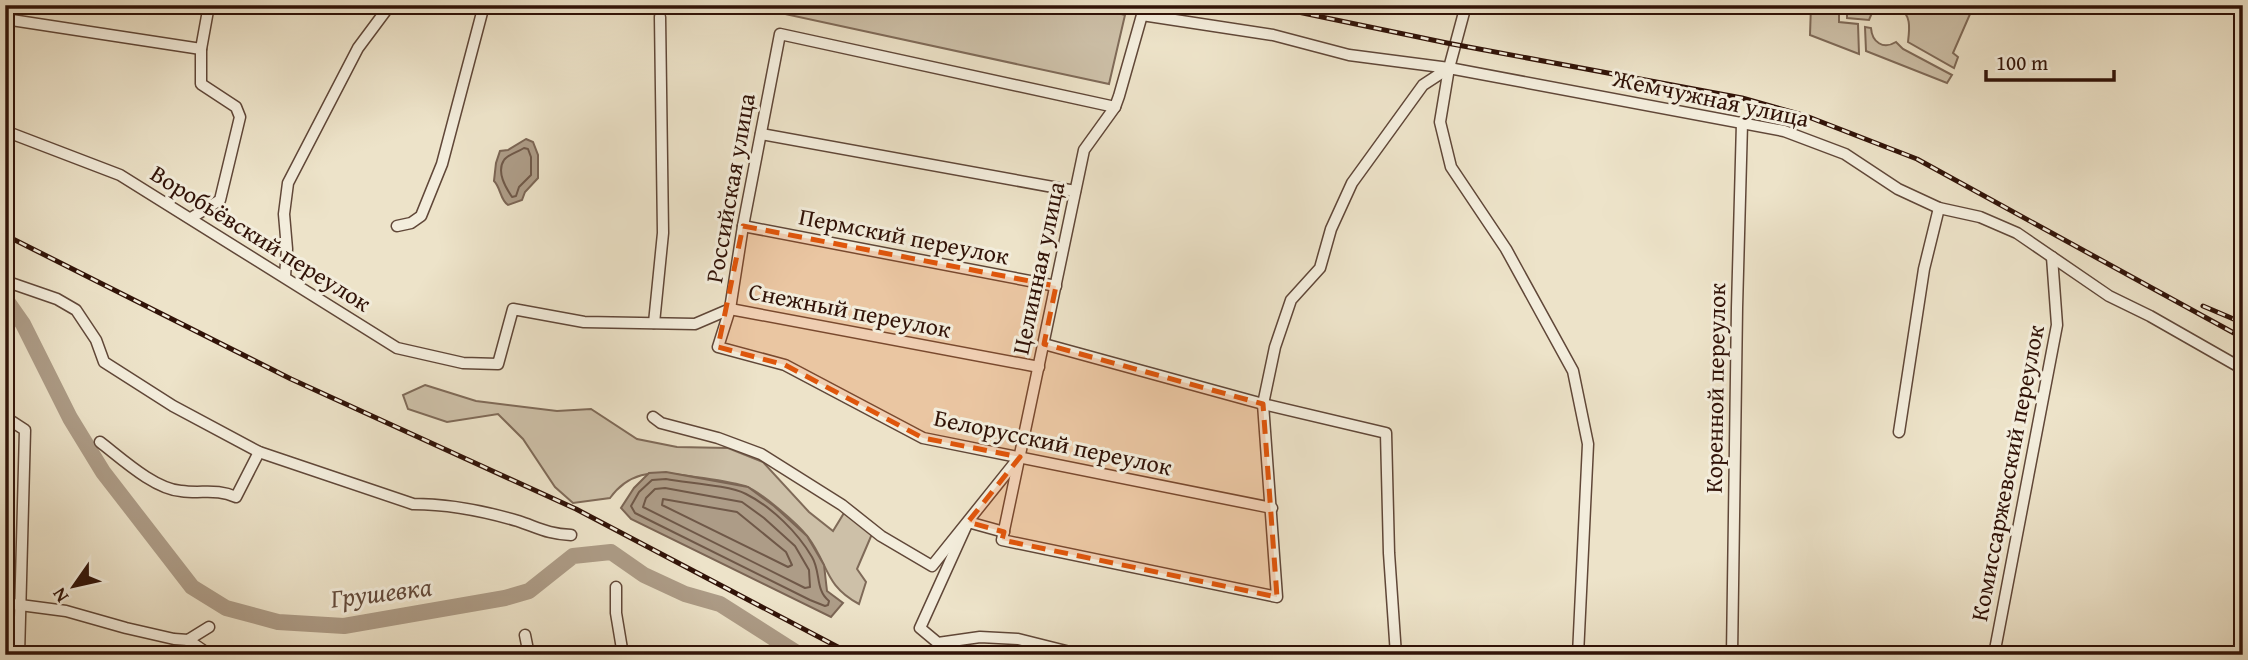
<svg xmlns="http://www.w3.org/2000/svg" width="2248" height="660" viewBox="0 0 2248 660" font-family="'Gentium Book Plus',serif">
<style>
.green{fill:#cdc0a8;stroke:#7f6a58;stroke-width:2}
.water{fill:#ad9c87;stroke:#7b6554;stroke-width:2}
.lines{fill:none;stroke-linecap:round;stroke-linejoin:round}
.shore{stroke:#6f5848;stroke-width:2}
.river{stroke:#ad9c87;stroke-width:16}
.minor-casing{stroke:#604738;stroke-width:13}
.minor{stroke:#f3eddc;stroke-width:10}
.rail-casing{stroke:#311308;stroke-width:5}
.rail{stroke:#f3eddc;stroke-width:2.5;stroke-dasharray:8;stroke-linecap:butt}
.marked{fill:#df560c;fill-opacity:0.2;stroke:#df560c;stroke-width:5;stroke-dasharray:14 9;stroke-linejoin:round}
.labels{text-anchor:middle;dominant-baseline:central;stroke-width:6;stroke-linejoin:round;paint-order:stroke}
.street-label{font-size:24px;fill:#311308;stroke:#f3eddc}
.water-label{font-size:26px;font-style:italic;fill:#634a3b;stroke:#f3eddc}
</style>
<rect width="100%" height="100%" fill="#ede3c9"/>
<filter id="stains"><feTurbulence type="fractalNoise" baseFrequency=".00286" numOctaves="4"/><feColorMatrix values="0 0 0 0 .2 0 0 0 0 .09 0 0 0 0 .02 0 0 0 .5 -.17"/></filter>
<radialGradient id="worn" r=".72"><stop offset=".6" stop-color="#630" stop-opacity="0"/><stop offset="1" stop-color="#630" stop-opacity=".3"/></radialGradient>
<!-- green -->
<g class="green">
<path d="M743 5H1088L1125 15 1109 84Z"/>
<path d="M1811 5H1839V22L1858 24 1859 54 1810 35Z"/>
<path d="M1847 5H1882L1874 8 1869 20 1847 18Z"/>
<path d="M1898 5H1974L1953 53 1958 57 1954 68 1908 42C1910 26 1911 16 1898 5Z"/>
<path d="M1865 27 1871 28C1872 42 1883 50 1896 42L1903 49 1952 75 1947 83 1866 51Z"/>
<path d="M425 385 476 401 557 411 591 409 637 439 677 447 728 448 763 462 809 512 833 531 844 513 872 534 857 569 866 582 859 604C824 585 829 565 808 537 797 523 761 492 745 486 725 480 702 478 681 475 652 470 628 473 610 498L573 503 555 487 523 439 498 414 447 422 408 409 403 395Z"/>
</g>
<!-- water -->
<g class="water">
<path d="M526 139 533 142 538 155V178L525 192 522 200 508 205C500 200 501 188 494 181L496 163 500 151 508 150Z"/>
<path d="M666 472 748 487 774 506 807 536 824 565 827 591 843 603 831 617 631 519 621 508 634 488 649 473Z"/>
</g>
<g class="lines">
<!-- shore -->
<g class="shore">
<path d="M524 148 528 149 531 157V175L519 187 516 196 512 197C506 188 496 172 504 160 507 155 518 152 524 148Z"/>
<path d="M666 479C687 483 728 485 746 494 772 507 798 533 812 557 821 572 815 590 829 601L828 605 825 606 810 600 635 513 631 506 639 492 652 480Z"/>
<path d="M665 488 742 502 764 518 795 546 809 570 810 587 805 588 643 507 646 498 655 489Z"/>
<path d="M663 499 737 512 786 552 792 565 788 567 662 505Z"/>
</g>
<!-- river -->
<path class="river" d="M5 302 9 304 23 324 70 418 103 472 192 587 226 608 278 622 344 626 505 598 529 591 573 556 611 552 644 575 685 594 720 604 800 655"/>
<!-- minor casing -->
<g class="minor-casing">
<g id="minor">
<path d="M1466 5 1449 68 1440 122 1451 167 1506 249 1573 371 1588 444 1578 655"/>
<path d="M5 19 201 49"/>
<path d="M1449 68 1423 85 1352 183 1331 229 1320 268 1291 300 1275 347 1263 404 1277 597 1002 540 1084 150 1115 107 1119 96 1142 15 1273 35 1349 55 1449 68 1784 131 1845 154 1898 189 1939 208 1980 217 2017 233 2109 296 2150 316 2243 369"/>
<path d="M1115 107 780 34 743 226 730 309 718 347 785 365 923 438 1272 508"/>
<path d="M5 131 120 175 397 348 463 363 498 364 513 309 584 322 695 324 730 309 1039 367"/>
<path d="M761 134 1075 191"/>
<path d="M191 218 220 200 240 117 236 107 201 84V49L209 5"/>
<path d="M397 226 411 223 421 216 442 164 484 5"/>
<path d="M743 226 1056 286"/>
<path d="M285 276 287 249 284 214 288 183 358 48 390 5"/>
<path d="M5 281 57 299 76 310 96 340 104 362 173 406 259 452 413 504C449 504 484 511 518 521 539 528 548 534 571 535"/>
<path d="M654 323 663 233 660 17"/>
<path d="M1044 344 1263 404 1386 433 1389 553 1396 655"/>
<path d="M5 417 25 430 19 655"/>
<path d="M653 417 661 423 718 438 761 454 842 505 881 536 932 566 1017 460"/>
<path d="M1899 432 1924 269 1939 208"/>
<path d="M100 442C121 458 154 489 181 491 202 494 216 488 236 497L259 452"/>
<path d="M1004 532 968 522 920 628 938 643 980 637 1018 639 1066 651"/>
<path d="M616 587V613L623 655"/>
<path d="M5 603 66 611 126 628 174 639 188 640 209 627"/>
<path d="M525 635 529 655"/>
<path d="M188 640 210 655"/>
<path d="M1732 655 1737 308 1742 123"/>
<path d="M1994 655 2057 325 2052 257"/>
</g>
</g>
<!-- minor -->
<use href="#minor" class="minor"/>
<!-- rail casing -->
<g class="rail-casing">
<g id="rail">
<path d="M1264 5 1447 43 1742 98 1806 116 1917 159 2243 338"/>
<path d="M5 235 291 379 576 509 853 655"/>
<path d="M2203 306 2243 323"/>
</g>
</g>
<!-- rail -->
<use href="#rail" class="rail"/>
</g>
<!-- marked area -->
<path class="marked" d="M743 226 1056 286 1044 344 1263 404 1277 597 1002 540 1004 532 968 522 1020 457 923 438 785 365 718 347Z"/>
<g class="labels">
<!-- street labels -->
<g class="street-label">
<text transform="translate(1711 98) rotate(12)">Жемчужная улица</text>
<text transform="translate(730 188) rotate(-80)">Российская улица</text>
<text transform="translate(904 236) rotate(11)">Пермский переулок</text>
<text transform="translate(261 238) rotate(32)">Воробьёвский переулок</text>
<text transform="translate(1038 268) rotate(-78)">Целинная улица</text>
<text transform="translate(850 310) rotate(11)">Снежный переулок</text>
<text transform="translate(1715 388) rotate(-89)">Коренной переулок</text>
<text transform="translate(1053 442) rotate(12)">Белорусский переулок</text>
<text transform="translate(2007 473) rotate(-79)">Комиссаржевский переулок</text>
</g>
<!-- water labels -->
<g class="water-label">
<text transform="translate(381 592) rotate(-7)">Грушевка</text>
</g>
</g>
<!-- margin -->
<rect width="2248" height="660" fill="none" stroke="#ede3c9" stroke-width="28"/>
<rect x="7" y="7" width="2234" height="646" fill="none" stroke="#311308" stroke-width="3.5"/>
<rect x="14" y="14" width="2220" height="632" fill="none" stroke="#311308" stroke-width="2"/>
<!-- north arrow -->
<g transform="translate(74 586) rotate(236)" stroke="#f3eddc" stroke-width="5" paint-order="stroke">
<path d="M0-5L12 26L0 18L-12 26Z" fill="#311308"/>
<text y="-10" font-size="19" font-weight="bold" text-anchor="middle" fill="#311308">N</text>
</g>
<!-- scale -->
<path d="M1986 70v10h128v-10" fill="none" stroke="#311308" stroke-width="3.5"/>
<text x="1996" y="70" font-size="21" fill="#311308" stroke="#f3eddc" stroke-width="5" paint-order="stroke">100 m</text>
<rect width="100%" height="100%" filter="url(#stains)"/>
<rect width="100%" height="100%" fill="url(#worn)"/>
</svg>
